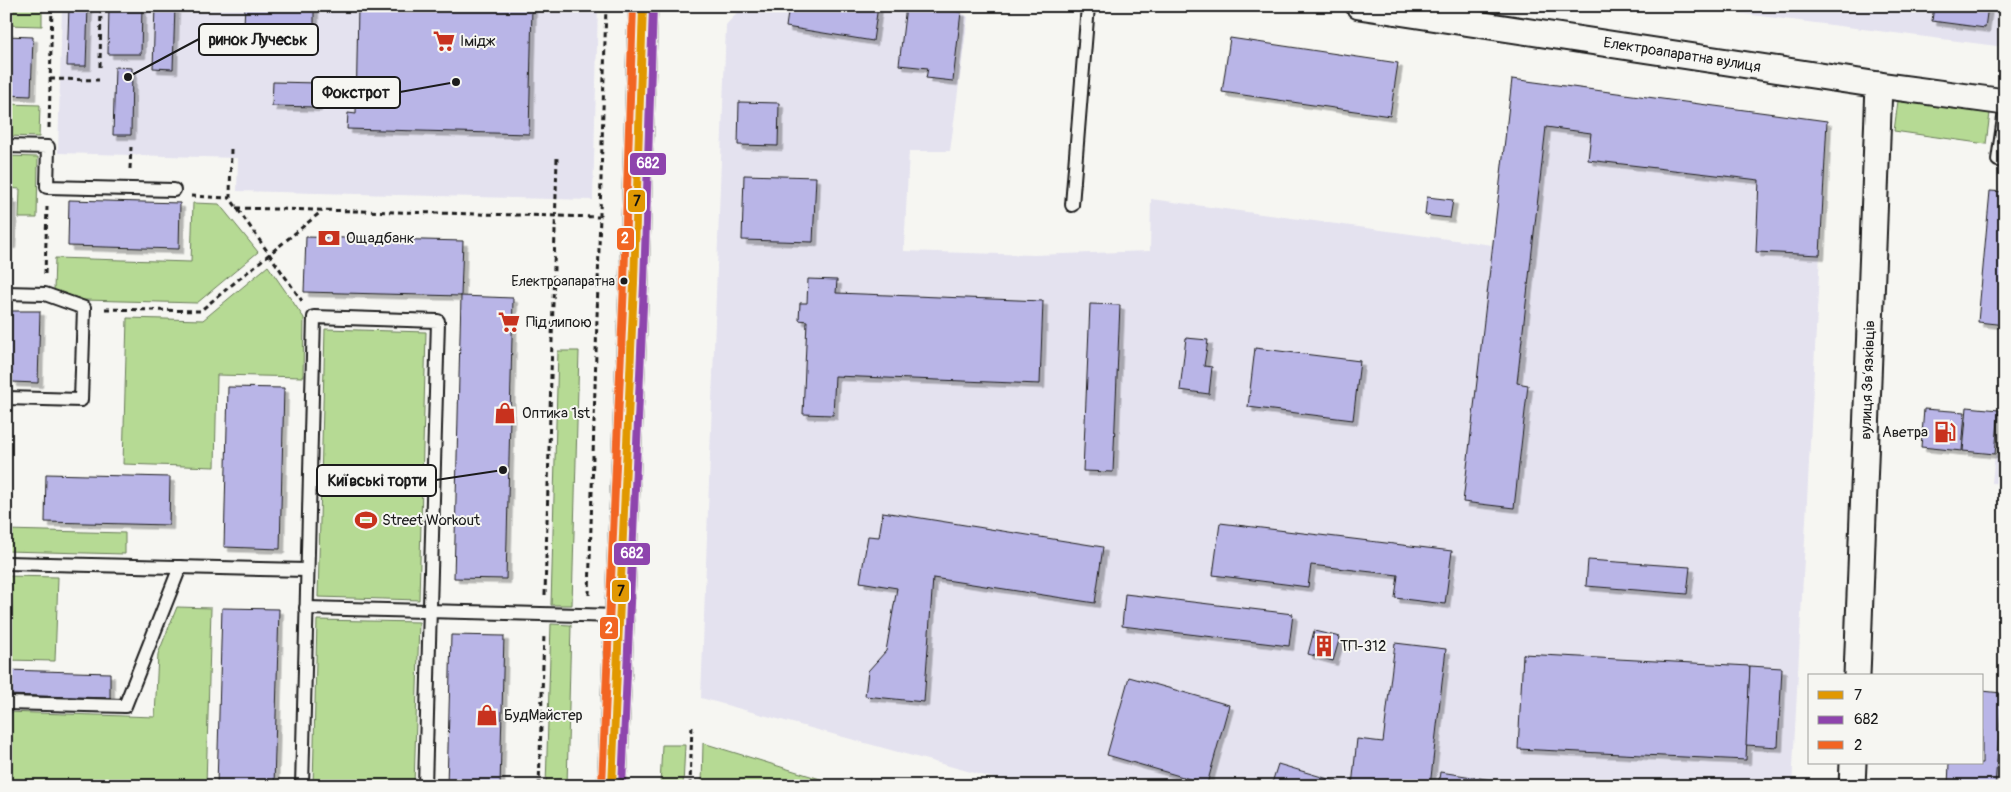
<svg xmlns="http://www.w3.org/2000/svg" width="2011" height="792" viewBox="0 0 2011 792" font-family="Pangolin,sans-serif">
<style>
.built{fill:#e4e2ef}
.green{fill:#b6da94;stroke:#697b58}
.building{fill:#b9b5e7;stroke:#1c1c1c;filter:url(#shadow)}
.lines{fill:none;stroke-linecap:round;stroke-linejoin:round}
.lane-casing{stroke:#1c1c1c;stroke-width:16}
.street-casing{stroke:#1c1c1c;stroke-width:29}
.primary-casing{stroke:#1c1c1c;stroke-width:31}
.path{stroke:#1c1c1c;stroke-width:3;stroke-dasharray:5 4;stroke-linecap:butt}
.lane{stroke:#f6f6f2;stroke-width:12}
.street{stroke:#f6f6f2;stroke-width:25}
.primary{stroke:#fcde96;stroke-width:28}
.bus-1-casing{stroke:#f6f6f2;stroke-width:11}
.bus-2-casing{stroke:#f6f6f2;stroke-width:11}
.bus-3-casing{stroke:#f6f6f2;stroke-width:11}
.bus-1{stroke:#e19803;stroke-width:8}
.bus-2{stroke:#8e44ad;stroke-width:8}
.bus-3{stroke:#f26522;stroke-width:8}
.bus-dot{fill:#1c1c1c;stroke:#f6f6f2;stroke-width:2}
.labels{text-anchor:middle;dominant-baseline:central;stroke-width:4;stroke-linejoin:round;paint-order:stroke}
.bus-label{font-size:14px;fill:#1c1c1c;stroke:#f6f6f2;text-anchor:end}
.poi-label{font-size:15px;fill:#1c1c1c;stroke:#f6f6f2;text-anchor:start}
.street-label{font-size:15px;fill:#1c1c1c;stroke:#f6f6f2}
.leader{fill:none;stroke:#1c1c1c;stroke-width:2}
.callout-dot{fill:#1c1c1c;stroke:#f6f6f2;stroke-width:2}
.callout{fill:#f6f6f2;stroke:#1c1c1c;stroke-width:2}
.callout-label{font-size:16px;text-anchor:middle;font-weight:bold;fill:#1c1c1c}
.line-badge{stroke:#f6f6f2;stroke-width:2}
.badge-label{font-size:14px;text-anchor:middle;font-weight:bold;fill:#fff}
.pale-badge-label{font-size:14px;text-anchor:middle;font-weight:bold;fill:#111}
</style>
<defs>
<filter id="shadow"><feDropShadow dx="4.5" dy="4.5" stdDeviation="0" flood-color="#0004"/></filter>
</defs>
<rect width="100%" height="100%" fill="#f6f6f2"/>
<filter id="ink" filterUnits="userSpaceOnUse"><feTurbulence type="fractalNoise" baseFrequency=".02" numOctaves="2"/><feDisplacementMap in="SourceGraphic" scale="10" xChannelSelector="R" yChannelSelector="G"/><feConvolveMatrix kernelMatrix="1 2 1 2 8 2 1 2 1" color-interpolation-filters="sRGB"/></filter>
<g filter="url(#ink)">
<!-- built -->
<g class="built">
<path d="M62 6H598L593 200 237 191 238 158 58 153Z"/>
<path d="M743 6H910L961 12 968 17 950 151H909L904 251 1034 255 1150 251 1151 199 1492 245 1512 79 1827 121 1792 786H1022L701 698 726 25Z"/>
<path d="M1682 6H2005V47Z"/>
<path d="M1995 454 2005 455V484L1992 483Z"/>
<path d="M1982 691 2005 694V786H1948L1949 763H1982Z"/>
</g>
<!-- green -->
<g class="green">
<path d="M6 6H42V26L6 25Z"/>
<path d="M1898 101 1990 113 1986 144 1894 131Z"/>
<path d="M6 104 40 105 39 137 6 136Z"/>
<path d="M6 156 38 157 37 218H19L20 189 6 188Z"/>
<path d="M193 203 219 204 258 252 197 303 84 300 54 290 55 258 191 262Z"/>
<path d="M268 266 304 318 303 377 217 375 215 467 123 464 127 318 203 320Z"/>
<path d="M325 329 426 332 419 600 318 597Z"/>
<path d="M558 351H579L572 605H551Z"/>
<path d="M6 530 125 533V554L6 551Z"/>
<path d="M6 576 58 577 55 661 6 660Z"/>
<path d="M177 607 211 608 206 786H6V712L155 717 158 654Z"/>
<path d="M317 620 419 622 414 786H313Z"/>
<path d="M551 624 571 625 567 786H546Z"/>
<path d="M703 743 843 786H702Z"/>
<path d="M662 745H685L683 786H660Z"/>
</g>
<!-- building -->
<g class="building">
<path d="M69 6H88L86 66H67Z"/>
<path d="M109 6H142L141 54H108Z"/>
<path d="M155 6H175L173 69 153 68Z"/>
<path d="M245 6H314V38L277 37 278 24H244Z"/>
<path d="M358 6H532L529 134 347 129 348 113 356 114Z"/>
<path d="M789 6H878L873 41 786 27Z"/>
<path d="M906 6 961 12 953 81 926 78 928 68 899 65Z"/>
<path d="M1934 6H1988L1985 28 1932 21Z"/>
<path d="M6 36 33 37 31 96 6 95Z"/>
<path d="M1230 38 1398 63 1390 116 1222 92Z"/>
<path d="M115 67 132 68 131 135H113Z"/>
<path d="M1512 79 1827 121 1820 255 1756 252 1759 180 1588 160 1591 133 1546 127 1517 383 1528 385 1514 508 1463 502Z"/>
<path d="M273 82 318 83 317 107 272 106Z"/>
<path d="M739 102 779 103 778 146 738 145Z"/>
<path d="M744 175 816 177 813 242 742 240Z"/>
<path d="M1990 191 2005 192V325L1978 322Z"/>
<path d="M1427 197 1453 200 1450 218 1425 215Z"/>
<path d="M6 198 13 199 11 244H6Z"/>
<path d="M69 200 180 203 179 249 68 246Z"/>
<path d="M306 237 463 241 461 296 304 292Z"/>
<path d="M808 279 837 280 836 293 1043 301 1040 384 835 376 833 415 803 414 807 321 799 320 800 303H807Z"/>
<path d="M461 296 513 298 506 579 454 578Z"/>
<path d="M1090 304 1120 305 1113 472 1083 471Z"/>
<path d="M6 311H40L38 383 12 382V374L6 373Z"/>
<path d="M1186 338 1208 340 1204 366 1212 367 1209 394 1180 390Z"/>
<path d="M1255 348 1360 361 1353 420 1248 407Z"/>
<path d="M228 387 284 388 280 549 224 547Z"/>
<path d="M1967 407 1999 410 1995 454 1963 451Z"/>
<path d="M1924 409 1965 412 1962 451 1921 447Z"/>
<path d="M46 474 170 477 169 525 45 522Z"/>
<path d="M883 512 1103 547 1095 603 933 578 924 702 865 696 868 671 886 651 897 588 860 582 868 536 879 537Z"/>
<path d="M1220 523 1452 551 1445 604 1395 598 1398 575 1311 565 1308 587 1213 575Z"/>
<path d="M1588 560 1690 567 1687 594 1586 586Z"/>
<path d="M1125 594 1293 614 1289 646 1122 626Z"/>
<path d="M222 608 279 609 274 786H217Z"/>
<path d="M1314 631 1340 637 1333 661 1308 654Z"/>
<path d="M451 635 504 636 500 786H447Z"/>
<path d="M1395 643 1446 649 1430 786H1352L1357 739 1383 742Z"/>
<path d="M1523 654 1750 666 1746 760 1518 749Z"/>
<path d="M1750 666 1782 668 1778 747 1746 745Z"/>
<path d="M6 670 110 673V698L6 695Z"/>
<path d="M1129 677 1229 705 1207 784 1107 755Z"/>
<path d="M1982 691 2002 693 1995 786H1948L1949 763H1982Z"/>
<path d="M1278 764 1352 786H1271Z"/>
<path d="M1440 772 1531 786H1438Z"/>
</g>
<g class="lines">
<!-- lane casing -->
<g class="lane-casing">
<g id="lane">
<path d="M2005 111 1998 160 2005 161"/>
<path d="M6 146 48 147 47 187 174 190"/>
<path d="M1072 205 1088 6"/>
<path d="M6 293 45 294 84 308 81 400 6 398"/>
<path d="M6 563 307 570"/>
<path d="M306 608 619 616"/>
<path d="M6 703 125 706 180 567"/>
<path d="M302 786 314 317 438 321 425 786"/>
</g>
</g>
<!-- street casing -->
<g class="street-casing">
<g id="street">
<path d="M1359 6 1879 85 2005 102"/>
<path d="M1857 676 1879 85"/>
<path d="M1852 786 1853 763"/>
</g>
</g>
<!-- primary casing -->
<g class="primary-casing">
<path id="primary" d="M612 786 634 283 643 6"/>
</g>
<!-- path -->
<g class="path">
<path d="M100 67 101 6"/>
<path d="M50 79 99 80"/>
<path d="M49 128 52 6"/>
<path d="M231 149 230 198 302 301"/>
<path d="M130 169 131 147"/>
<path d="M191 196 230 198"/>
<path d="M236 208 599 217"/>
<path d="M45 274 47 207"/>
<path d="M105 309 200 311 322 211"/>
<path d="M545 595 557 158"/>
<path d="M589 595 606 6"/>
<path d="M539 786 544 634"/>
<path d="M690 786 692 724"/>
</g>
<!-- lane -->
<use href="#lane" class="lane"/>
<!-- street -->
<use href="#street" class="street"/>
<!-- primary -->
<use href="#primary" class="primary"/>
<!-- bus-1 casing -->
<g class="bus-1-casing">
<path id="bus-1" d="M612 786 634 283 643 6"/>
</g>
<!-- bus-2 casing -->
<g class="bus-2-casing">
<path id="bus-2" d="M622 786 644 283 653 6"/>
</g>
<!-- bus-3 casing -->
<g class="bus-3-casing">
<path id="bus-3" d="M602 786 624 283 633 6"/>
</g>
<!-- bus-1 -->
<use href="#bus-1" class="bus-1"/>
<!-- bus-2 -->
<use href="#bus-2" class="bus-2"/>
<!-- bus-3 -->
<use href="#bus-3" class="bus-3"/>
</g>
</g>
<!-- icons -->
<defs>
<g id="supermarket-bare" transform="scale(1.725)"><path d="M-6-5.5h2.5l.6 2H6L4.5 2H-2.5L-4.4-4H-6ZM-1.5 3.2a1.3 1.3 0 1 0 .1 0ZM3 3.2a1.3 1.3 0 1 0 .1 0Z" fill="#c8321e" stroke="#f6f6f2" stroke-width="2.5" paint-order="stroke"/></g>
<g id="bank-bare" transform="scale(1.725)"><path d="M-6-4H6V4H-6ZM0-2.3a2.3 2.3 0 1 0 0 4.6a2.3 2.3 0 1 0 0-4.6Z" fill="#c8321e" stroke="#f6f6f2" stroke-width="2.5" paint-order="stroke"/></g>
<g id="shop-bare" transform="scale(1.725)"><path d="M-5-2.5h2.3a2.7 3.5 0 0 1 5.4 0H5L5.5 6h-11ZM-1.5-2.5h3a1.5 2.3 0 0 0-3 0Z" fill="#c8321e" stroke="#f6f6f2" stroke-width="2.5" paint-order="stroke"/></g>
<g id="fuel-bare" transform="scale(1.725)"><path d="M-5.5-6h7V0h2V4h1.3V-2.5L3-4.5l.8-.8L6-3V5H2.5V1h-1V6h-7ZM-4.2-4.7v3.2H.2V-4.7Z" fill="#c8321e" stroke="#f6f6f2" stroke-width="2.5" paint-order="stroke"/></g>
<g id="stadium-bare" transform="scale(1.725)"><path d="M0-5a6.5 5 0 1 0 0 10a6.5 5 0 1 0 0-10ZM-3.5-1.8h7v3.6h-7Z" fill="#c8321e" stroke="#f6f6f2" stroke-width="2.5" paint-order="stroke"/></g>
<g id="building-bare" transform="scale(1.725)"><path d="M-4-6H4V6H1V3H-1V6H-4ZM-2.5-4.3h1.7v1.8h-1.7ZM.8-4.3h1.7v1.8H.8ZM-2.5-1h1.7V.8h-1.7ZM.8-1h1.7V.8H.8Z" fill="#c8321e" stroke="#f6f6f2" stroke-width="2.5" paint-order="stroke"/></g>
</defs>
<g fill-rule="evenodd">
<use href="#supermarket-bare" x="444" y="41"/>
<use href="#bank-bare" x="329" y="238"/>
<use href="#supermarket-bare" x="509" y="322"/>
<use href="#shop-bare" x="505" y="413"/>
<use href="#fuel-bare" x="1945" y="432"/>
<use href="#stadium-bare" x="366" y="520"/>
<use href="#building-bare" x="1324" y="646"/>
<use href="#shop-bare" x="487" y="715"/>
</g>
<!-- markers -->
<circle class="bus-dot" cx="624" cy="281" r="4.5"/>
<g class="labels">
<!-- bus labels -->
<g class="bus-label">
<text x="615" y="281">Електроапаратна</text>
</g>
<!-- poi labels -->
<g class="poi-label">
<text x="460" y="41">Імідж</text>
<text x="346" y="238">Ощадбанк</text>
<text x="526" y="322">Під липою</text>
<text x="522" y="413">Оптика 1st</text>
<text x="1928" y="432" text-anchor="end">Аветра</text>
<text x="382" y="520">Street Workout</text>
<text x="1340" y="646">ТП-312</text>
<text x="504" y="715">БудМайстер</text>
</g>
<!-- street labels -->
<g class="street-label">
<text transform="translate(1682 55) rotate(9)">Електроапаратна вулиця</text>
<text transform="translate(1868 380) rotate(-88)">вулиця Звʼязківців</text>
</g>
</g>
<!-- callouts -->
<path class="leader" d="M128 77L199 39M456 82L400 92M503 470L436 480"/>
<g class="callout-dot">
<circle cx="128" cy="77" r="5"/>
<circle cx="456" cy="82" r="5"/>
<circle cx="503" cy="470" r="5"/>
</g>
<g class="callout">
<rect x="199" y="24" width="119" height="31" rx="5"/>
<rect x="312" y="77" width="88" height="31" rx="5"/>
<rect x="317" y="465" width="119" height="31" rx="5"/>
</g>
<g class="callout-label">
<text x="258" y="45">ринок Лучеськ</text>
<text x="356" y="98">Фокстрот</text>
<text x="377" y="486">Київські торти</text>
</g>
<g class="line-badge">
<rect x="629" y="152" width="38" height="24" rx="5" fill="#8e44ad"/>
<rect x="627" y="189" width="19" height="24" rx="5" fill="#e19803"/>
<rect x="616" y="227" width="19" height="24" rx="5" fill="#f26522"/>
<rect x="613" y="542" width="38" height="24" rx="5" fill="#8e44ad"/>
<rect x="611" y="579" width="19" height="24" rx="5" fill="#e19803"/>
<rect x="599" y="616" width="20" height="24" rx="5" fill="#f26522"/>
</g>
<g class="badge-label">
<text x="648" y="168">682</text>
<text x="625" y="243">2</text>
<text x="632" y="558">682</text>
<text x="609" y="633">2</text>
</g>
<g class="pale-badge-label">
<text x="637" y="206">7</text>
<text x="621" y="596">7</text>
</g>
<!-- margin -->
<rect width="2011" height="792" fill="none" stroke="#f6f6f2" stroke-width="25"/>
<rect x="12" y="12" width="1986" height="767" fill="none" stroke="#1c1c1c" stroke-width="2" filter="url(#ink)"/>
<!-- legend -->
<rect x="1808" y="674" width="175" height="90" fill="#f6f6f2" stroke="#9f9f9c"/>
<rect x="1818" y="691" width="25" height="8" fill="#e19803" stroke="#9f9f9c"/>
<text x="1854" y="700" font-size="15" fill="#1c1c1c">7</text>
<rect x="1818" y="716" width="25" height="8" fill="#8e44ad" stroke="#9f9f9c"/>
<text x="1854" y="724" font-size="15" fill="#1c1c1c">682</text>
<rect x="1818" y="741" width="25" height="8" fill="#f26522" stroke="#9f9f9c"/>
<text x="1854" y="750" font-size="15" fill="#1c1c1c">2</text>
</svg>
